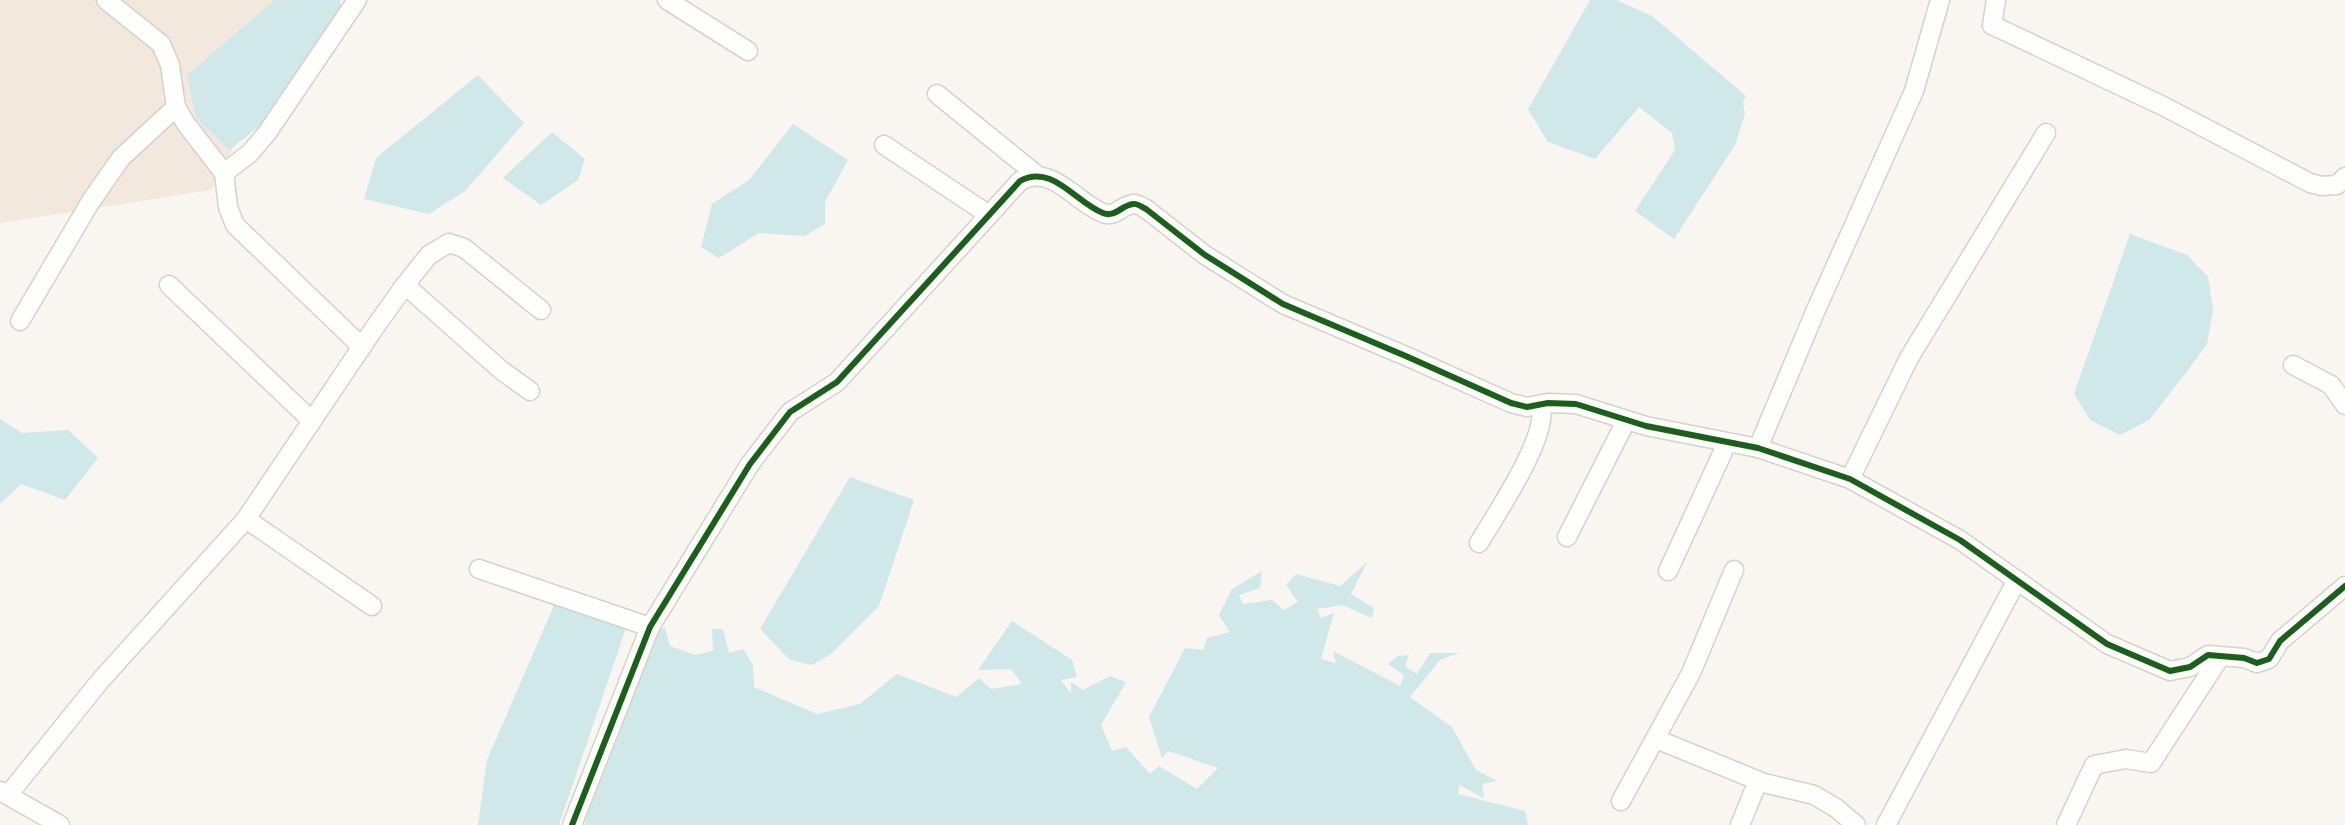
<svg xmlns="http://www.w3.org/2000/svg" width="2345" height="825" viewBox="0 0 2345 825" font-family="'Fira Sans Condensed',sans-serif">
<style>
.residential{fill:#f2e8de}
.water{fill:#d0e8ea}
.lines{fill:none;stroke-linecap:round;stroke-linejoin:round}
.minor-casing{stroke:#d7d1cb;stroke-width:21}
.minor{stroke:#fefefd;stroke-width:18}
.cycleway-casing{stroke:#fffaf3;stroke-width:10}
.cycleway{stroke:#1b5e20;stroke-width:6}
</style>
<rect width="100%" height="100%" fill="#f9f5f0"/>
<!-- residential -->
<path class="residential" d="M0 0H310L211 190 0 223Z"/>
<!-- water -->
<g class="water">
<path d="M275 0H340L344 19 281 109 229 150 196 118 187 75Z"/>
<path d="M1590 0H1616L1652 16 1746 96 1743 102 1745 114 1735 145 1674 239 1635 211 1675 150 1672 133 1639 107 1595 159 1548 142 1528 109Z"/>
<path d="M478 75 524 123 465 191 429 214 364 199 376 158Z"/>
<path d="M793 124 848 160 825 202V224L805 236 759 233 719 258 701 247 712 204 749 180Z"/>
<path d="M552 132 585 159 578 180 541 205 503 178Z"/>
<path d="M2130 234 2187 255 2208 277 2213 309 2207 344 2188 370 2149 420 2120 435 2090 420 2074 394Z"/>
<path d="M0 419 22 433 68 430 98 458 65 500 21 484 0 504Z"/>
<path d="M850 477 914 500 879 606 831 654 812 665 790 660 760 629Z"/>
<path d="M1367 562 1351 594 1374 608 1372 618 1342 605 1317 609 1321 618 1334 613 1321 659 1336 663 1333 651 1400 686 1404 675 1388 664 1398 656 1409 655 1405 666 1417 674 1430 653H1459L1440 660 1410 697 1452 727 1476 770 1497 781 1482 784 1484 798 1459 785 1458 794 1525 811 1528 825H585L588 784 653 631 665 628 670 646 695 655 713 651 712 629H723L729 653 743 649 753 665 754 687 817 714 860 704 897 674 956 697 979 678 991 689 1022 684 1011 669 978 670 1012 621 1072 660 1077 677 1061 680 1071 694V682L1083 690 1110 676 1126 682 1101 725 1112 751 1126 747 1150 774 1159 766 1197 789 1218 768 1168 751 1162 758 1149 717 1185 648 1203 650 1207 638 1230 632 1219 615 1232 589 1262 571 1260 588 1239 595 1243 604 1272 600 1284 610 1298 602 1286 585 1296 574 1340 586Z"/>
<path d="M555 603 627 625 559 825H478L487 760Z"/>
</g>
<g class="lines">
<!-- minor casing -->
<g class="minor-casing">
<g id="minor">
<path d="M106 0 161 44 170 65 176 107 186 124 224 173 228 207 235 225 362 347"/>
<path d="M667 0 748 51"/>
<path d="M1996 0 1992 25 2163 106 2310 183 2322 186 2337 185 2345 177"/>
<path d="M937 94 1038 176"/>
<path d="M884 145 989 215"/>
<path d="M224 173 250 153 267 133 357 0"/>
<path d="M169 285 312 421"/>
<path d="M405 285 501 370 530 391"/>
<path d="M20 321 91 201 121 158 176 107"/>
<path d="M2293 365 2331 385 2345 405"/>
<path d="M1758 448 1815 312 1914 91 1940 0"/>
<path d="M1850 479 1909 358 2046 133"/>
<path d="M246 519 372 606"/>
<path d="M1567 537 1626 421"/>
<path d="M1479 543C1497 512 1549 437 1541 404"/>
<path d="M479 569 650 627"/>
<path d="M1668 571 1727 443"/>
<path d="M1656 739 1764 783 1814 795 1836 808 1856 825"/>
<path d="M0 791 60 825"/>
<path d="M8 795 100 681 246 519 373 330 405 285 429 255 449 243 464 248 541 310"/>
<path d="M1621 801 1691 673 1734 570"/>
<path d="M572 825 650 627 750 464 790 412 837 382 1020 181C1052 163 1076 203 1103 213 1115 218 1122 205 1133 204 1137 203 1142 207 1146 209L1205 255 1283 304 1408 357 1511 403 1527 407 1548 403 1576 404 1646 426 1758 448 1850 479 1960 540 2107 644 2170 671 2190 667 2208 655 2244 658 2257 663 2269 659 2280 641 2345 586"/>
<path d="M1740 825 1758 781"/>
<path d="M1886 825 2017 580"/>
<path d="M2066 825 2094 765 2126 759 2151 763 2220 657"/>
</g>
</g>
<!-- minor -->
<use href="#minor" class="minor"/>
<!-- cycleway casing -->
<g class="cycleway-casing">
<path id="cycleway" d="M572 825 650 627 750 464 790 412 837 382 1020 181C1052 163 1076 203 1103 213 1115 218 1122 205 1133 204 1137 203 1142 207 1146 209L1205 255 1283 304 1408 357 1511 403 1527 407 1548 403 1576 404 1646 426 1758 448 1850 479 1960 540 2107 644 2170 671 2190 667 2208 655 2244 658 2257 663 2269 659 2280 641 2345 586"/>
</g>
<!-- cycleway -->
<use href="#cycleway" class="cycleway"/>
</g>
</svg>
